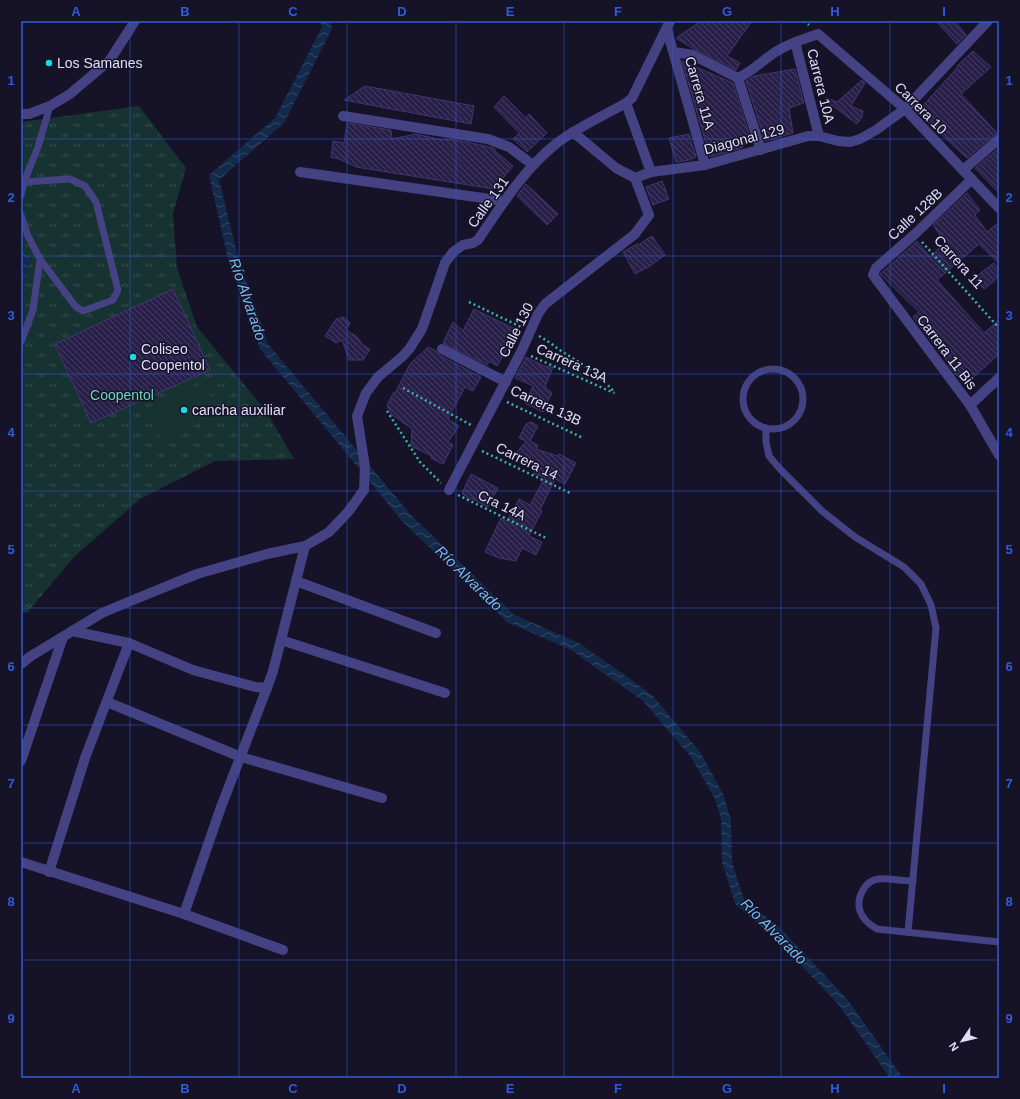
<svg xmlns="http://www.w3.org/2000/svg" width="1020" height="1099" viewBox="0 0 1020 1099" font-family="Arial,sans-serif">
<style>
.park{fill:url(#park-tufts)}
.garden{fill:#163231}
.water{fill:url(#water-waves)}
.building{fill:url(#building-back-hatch);stroke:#403572}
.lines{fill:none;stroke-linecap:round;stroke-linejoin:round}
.path{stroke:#3bb2a9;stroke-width:2.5;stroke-dasharray:2 3;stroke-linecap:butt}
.service{stroke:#444283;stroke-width:7}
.minor{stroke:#444283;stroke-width:10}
.grid{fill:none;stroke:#305cdc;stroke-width:1;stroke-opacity:0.55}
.poi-dot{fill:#1ad9eb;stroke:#161328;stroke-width:1.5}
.labels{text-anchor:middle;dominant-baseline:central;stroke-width:3;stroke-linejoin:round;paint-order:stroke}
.poi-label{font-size:14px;fill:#e0ddfc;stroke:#161328;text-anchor:start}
.street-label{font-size:14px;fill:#e0ddfc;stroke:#161328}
.park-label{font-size:14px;fill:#6ed7bb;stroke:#161328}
.water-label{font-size:15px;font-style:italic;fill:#74baf3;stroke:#161328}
.neatline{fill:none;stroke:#305cdc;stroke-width:1.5}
.grid-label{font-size:13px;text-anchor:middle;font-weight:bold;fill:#305cdc}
</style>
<defs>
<pattern id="park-tufts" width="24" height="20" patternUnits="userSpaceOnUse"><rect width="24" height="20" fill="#163231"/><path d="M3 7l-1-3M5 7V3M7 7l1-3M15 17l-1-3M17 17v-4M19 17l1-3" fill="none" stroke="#384f50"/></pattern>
<pattern id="water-waves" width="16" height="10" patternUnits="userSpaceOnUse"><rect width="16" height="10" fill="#142a4b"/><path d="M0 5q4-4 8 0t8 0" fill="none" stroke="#364866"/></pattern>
<pattern id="building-back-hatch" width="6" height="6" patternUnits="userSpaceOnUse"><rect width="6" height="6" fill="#282048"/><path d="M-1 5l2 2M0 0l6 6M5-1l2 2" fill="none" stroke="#474063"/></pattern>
</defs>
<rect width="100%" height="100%" fill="#161328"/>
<!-- park -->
<path class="park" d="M139 106 186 168 173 214 177 268 197 327 266 411 294 459 215 461 140 499 74 557 27 613 21 611V122Z"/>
<!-- garden -->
<path class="garden" d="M203 383 220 413 163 440 147 408Z"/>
<!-- water -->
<g class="water">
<path d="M320 21H330L332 29 284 123 219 180 238 257 268 344 411 515 513 614 579 643 636 683 653 696 700 752 723 794 731 820 732 862 744 900 781 929 847 999 903 1078H890L838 1004 774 937 735 904 722 862 721 819 715 799 691 757 643 701 571 650 507 622 403 522 260 349 228 259 209 175 275 118 322 27Z"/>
<path d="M21 253 32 258 21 291Z"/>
</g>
<!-- building -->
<g class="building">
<path d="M701 21H752L727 56 740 63 736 70 692 48 676 38Z"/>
<path d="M936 21H955L966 35 957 44Z"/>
<path d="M973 51 991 67 961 94 997 133 967 158 917 112 958 67 957 66Z"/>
<path d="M682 61 733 83 751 140 746 141 742 148 710 157Z"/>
<path d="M795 69 804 103 789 108 793 133 765 141 746 81 754 76Z"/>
<path d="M862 80 865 83 851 106 863 111 862 117 857 124 825 100 826 98 837 102Z"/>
<path d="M365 86 474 106 471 124 344 100Z"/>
<path d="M504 96 526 118 529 114 547 133 527 152 513 139 519 133 494 107Z"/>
<path d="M347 123 391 130 392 139 416 134 442 140 446 139 467 142 494 148 495 149V151L513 166 494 189 356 167 339 159 331 157 333 141 344 143Z"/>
<path d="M689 134 696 157 689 160 676 162 669 138Z"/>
<path d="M999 148V193L975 168Z"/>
<path d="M662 181 669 199 653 205 646 187Z"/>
<path d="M526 184 558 214 547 225 517 196Z"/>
<path d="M967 193 980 210 975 215 987 232 999 222V264L979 244 937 280 984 333 999 320V354L965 385 953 371 948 365 949 364 913 317 919 312 880 274 917 241 930 257 945 242 933 225Z"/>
<path d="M652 236 665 255 650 266 635 274 623 252 637 244 638 245Z"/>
<path d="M994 263 999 270V277L984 289 974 278Z"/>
<path d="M173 289 210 370 91 423 55 344Z"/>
<path d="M474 309 515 329 505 350 506 351 497 366 489 361 487 365 443 343 453 322 463 331Z"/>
<path d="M344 317 350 323 346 330 356 336 363 345 370 349 363 360H349L342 340 336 343 325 336 336 319Z"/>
<path d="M428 347 436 351 439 355 481 377 473 391 465 387 448 419 459 426 448 442 453 445 443 464 431 458 432 456 411 446 412 429 391 414 387 405 394 392 395 393 410 364Z"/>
<path d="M526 357 544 366 553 367 545 387 552 393 543 412 525 403 533 386 515 378Z"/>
<path d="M531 422 538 426 530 441 538 445 536 449 558 456 559 454 576 463 565 484 555 479 540 510 542 511 529 536 542 542 536 555 522 548 516 561 499 558 485 552 501 518 507 521 519 499 530 505 545 477 534 474 536 466 514 456 526 441 519 438 526 424Z"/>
<path d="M471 474 498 488 488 507 471 498 470 500 462 493Z"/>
</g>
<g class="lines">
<!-- path -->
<g class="path">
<path d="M804 21 809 25"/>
<path d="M922 242 999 328"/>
<path d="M469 302 521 327"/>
<path d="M539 336C546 340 552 344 558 349 579 362 599 374 615 393"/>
<path d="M531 356 614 393"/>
<path d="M403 388 471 425"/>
<path d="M507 402 583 438"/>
<path d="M387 411 420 462 441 483"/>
<path d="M482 451 572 494"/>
<path d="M458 495 546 538"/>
</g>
<!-- service -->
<g class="service">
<path d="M21 181 24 182 70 179 85 186 96 202 118 290 113 300 83 311 76 307 40 259 28 236 21 215"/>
<path d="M21 195 24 182 38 147 50 106"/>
<path d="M21 342 33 310 40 259"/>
<circle cx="773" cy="399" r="30"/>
<path d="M766 428V442L769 456 780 469 822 511 855 537 904 567 921 584 931 605 936 628 908 932"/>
<path d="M913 881C904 881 886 878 878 879 864 881 856 899 860 911 863 920 870 925 877 929L999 942"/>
</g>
<!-- minor -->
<g class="minor">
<path d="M667 30 705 165"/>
<path d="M795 42 819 136"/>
<path d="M674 52 693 55 738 78 761 150"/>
<path d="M738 78C753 71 764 59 777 51 790 43 804 39 818 34L905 109 999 208"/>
<path d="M626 103 651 172"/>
<path d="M21 114H29L50 106 70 94 110 60 135 21"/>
<path d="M343 116 488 139 509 147 533 165"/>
<path d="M963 170 999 139"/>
<path d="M300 172 504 201"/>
<path d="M635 178 651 172 705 165 808 136H819L838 141 850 142 860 139 876 130 905 109 988 21"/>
<path d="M972 179 915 234 876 268 873 275 970 405 999 455"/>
<path d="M442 349 506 382"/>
<path d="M970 405 999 378"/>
<path d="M449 490 521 352 538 314 545 304 635 234 649 215 635 178 616 168 573 132"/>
<path d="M296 581 436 633"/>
<path d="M72 631 129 643 193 670 255 687 267 688 273 671 305 546"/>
<path d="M281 640 445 693"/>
<path d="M21 664 31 656 102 613 133 600 197 574 267 554 305 546 329 532 348 512 364 490 365 467 357 416 366 393 378 377 403 356 410 348 422 329 445 263 453 252 463 245 473 243 478 240C501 206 524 169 557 143 578 127 603 116 626 103L632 98 670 21"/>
<path d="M107 702 241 757 382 798"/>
<path d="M21 761 63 637"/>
<path d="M21 862 184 914 221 807 267 688"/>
<path d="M49 872 85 758 129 643"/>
<path d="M184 914 283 950"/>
</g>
</g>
<!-- grid -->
<path class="grid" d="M130 21V1078M239 21V1078M347 21V1078M456 21V1078M564 21V1078M673 21V1078M781 21V1078M890 21V1078M21 139H999M21 256H999M21 374H999M21 491H999M21 608H999M21 725H999M21 843H999M21 960H999"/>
<!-- markers -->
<g class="poi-dot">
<circle cx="49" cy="63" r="4"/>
<circle cx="133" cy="357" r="4"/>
<circle cx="184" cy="410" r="4"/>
</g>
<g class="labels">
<!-- poi labels -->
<g class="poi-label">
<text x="57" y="63">Los Samanes</text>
<text x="141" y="349">Coliseo<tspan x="141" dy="16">Coopentol</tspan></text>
<text x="192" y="410">cancha auxiliar</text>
</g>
<!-- street labels -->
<g class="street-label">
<text transform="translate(821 86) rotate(76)">Carrera 10A</text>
<text transform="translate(700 93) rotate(74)">Carrera 11A</text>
<text transform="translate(921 108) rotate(45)">Carrera 10</text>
<text transform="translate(744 139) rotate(-15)">Diagonal 129</text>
<text transform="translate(488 202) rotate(-54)">Calle 131</text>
<text transform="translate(915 214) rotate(-43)">Calle 128B</text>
<text transform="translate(959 262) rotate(48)">Carrera 11</text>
<text transform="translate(516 330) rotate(-63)">Calle 130</text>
<text transform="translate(947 352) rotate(53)">Carrera 11 Bis</text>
<text transform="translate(572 363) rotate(24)">Carrera 13A</text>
<text transform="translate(546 405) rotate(25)">Carrera 13B</text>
<text transform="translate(527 461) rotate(26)">Carrera 14</text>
<text transform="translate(502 505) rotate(26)">Cra 14A</text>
</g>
<!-- park labels -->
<g class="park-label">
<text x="122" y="395">Coopentol</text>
</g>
<!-- water labels -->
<g class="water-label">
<text transform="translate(248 299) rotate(71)">Río Alvarado</text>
<text transform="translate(469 578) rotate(44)">Río Alvarado</text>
<text transform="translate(774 931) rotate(45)">Río Alvarado</text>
</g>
</g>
<!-- border -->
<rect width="1020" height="1099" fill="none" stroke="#161328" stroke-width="44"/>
<!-- north arrow -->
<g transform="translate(962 1041) rotate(235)" stroke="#161328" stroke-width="3" paint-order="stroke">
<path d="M0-3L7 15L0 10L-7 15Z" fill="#e0ddfc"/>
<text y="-6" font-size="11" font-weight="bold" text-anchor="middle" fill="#e0ddfc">N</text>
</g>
<rect x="22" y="22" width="976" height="1055" class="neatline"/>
<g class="grid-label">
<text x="76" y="16">A</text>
<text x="185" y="16">B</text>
<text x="293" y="16">C</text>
<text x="402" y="16">D</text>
<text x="510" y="16">E</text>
<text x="618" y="16">F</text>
<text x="727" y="16">G</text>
<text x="835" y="16">H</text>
<text x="944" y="16">I</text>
<text x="11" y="85">1</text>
<text x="1009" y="85">1</text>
<text x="11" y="202">2</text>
<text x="1009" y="202">2</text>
<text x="11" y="320">3</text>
<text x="1009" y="320">3</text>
<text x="11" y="437">4</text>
<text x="1009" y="437">4</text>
<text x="11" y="554">5</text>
<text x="1009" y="554">5</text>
<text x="11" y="671">6</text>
<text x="1009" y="671">6</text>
<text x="11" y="788">7</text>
<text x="1009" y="788">7</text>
<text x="11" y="906">8</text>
<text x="1009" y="906">8</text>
<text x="11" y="1023">9</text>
<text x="1009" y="1023">9</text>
<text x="76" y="1093">A</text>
<text x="185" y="1093">B</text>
<text x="293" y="1093">C</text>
<text x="402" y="1093">D</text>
<text x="510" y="1093">E</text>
<text x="618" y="1093">F</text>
<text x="727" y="1093">G</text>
<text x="835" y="1093">H</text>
<text x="944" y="1093">I</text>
</g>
</svg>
